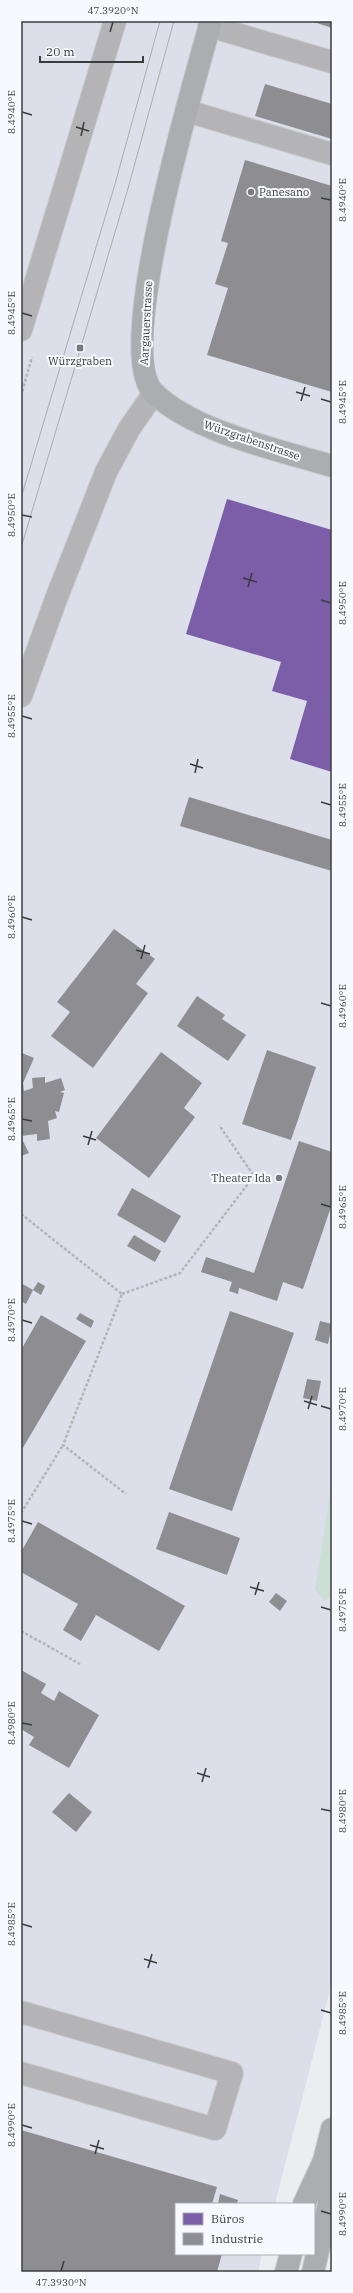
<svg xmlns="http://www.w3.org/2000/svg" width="353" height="2293" viewBox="0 0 353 2293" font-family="'IBM Plex Serif',serif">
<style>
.built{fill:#dcdfe9}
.green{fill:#ccdfd4}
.offices{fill:#7b5ea7}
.industry{fill:#8d8d92}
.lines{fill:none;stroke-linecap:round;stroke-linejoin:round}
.minor-casing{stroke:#c9cacc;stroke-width:24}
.major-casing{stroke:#c9cacc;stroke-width:24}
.path{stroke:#b4b4b6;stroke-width:2.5;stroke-dasharray:3 2;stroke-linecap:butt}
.minor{stroke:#b4b4b6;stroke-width:22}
.major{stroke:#acadb0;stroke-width:22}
.tram{stroke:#abacad;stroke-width:1}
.ticks{fill:none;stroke:#3b3c3e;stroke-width:1.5}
.poi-dot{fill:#797a7d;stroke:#f8f9fe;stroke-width:1.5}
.labels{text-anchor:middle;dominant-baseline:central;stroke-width:4;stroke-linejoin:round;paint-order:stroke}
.poi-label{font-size:11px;fill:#3b3c3e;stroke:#f8f9fe;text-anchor:start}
.street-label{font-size:11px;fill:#3b3c3e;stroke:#f8f9fe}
.neatline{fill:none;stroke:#3b3c3e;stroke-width:1.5}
.ticks-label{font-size:10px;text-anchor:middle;fill:#3b3c3e}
</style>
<rect width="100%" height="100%" fill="#ecedf1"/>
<!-- built -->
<path class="built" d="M21 21H332V1982L275 2204H176V2254H262L258 2272H21Z"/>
<!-- green -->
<path class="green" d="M332 1482V1596L324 1601 315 1589Z"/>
<!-- offices -->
<path class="offices" d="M227 499 332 530V772L290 759 307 701 272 691 281 662 186 634Z"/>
<!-- industry -->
<g class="industry">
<path d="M311 21H332V28Z"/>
<path d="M265 84 332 104V139L255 116Z"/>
<path d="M245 160 332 186V392L207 355 228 288 215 284 228 243 221 241Z"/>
<path d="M189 797 332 840V871L180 826Z"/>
<path d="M114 929 155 959 136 984 148 993 93 1068 51 1036 70 1012 57 1002Z"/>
<path d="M197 996 225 1015 222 1019 246 1035 228 1061 177 1026Z"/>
<path d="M267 1050 316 1067 291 1140 242 1124Z"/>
<path d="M161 1052 202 1083 184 1108 195 1117 149 1178 96 1138Z"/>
<path d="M22 1053 34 1058 23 1083 24 1091 33 1088 32 1078 45 1077V1083L61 1078 65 1090 60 1092 64 1093 59 1112 55 1111 57 1118 48 1121 50 1139 37 1141V1134L21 1136Z"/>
<path d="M23 1141 29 1153 21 1156V1142Z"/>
<path d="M299 1141 332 1152V1204L303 1289 283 1282 277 1301 239 1288 238 1294 229 1291 232 1282 201 1272 206 1257 254 1273Z"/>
<path d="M132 1188 181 1216 165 1243 117 1215Z"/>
<path d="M134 1235 161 1251 155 1262 127 1246Z"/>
<path d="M38 1282 45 1286 41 1295 33 1290Z"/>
<path d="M21 1283 33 1290 26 1304 21 1301Z"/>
<path d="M230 1311 294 1333 232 1511 169 1489Z"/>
<path d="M80 1313 94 1321 91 1328 76 1319Z"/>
<path d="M41 1315 86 1341 21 1451V1350Z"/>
<path d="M320 1321 332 1324 328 1344 315 1340Z"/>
<path d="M307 1379 321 1381 317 1401 303 1398Z"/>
<path d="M169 1512 240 1538 227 1575 156 1549Z"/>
<path d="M38 1522 185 1606 159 1651 96 1615 81 1641 63 1630 78 1604 21 1572V1552Z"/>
<path d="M276 1593 287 1601 280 1611 269 1602Z"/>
<path d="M21 1670 46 1684 41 1693 54 1701 59 1691 99 1715 69 1768 29 1745 34 1737 21 1729Z"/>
<path d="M69 1793 92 1812 76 1832 52 1812Z"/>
<path d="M21 2130 217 2187 212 2204H176V2254H222L217 2272H21Z"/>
<path d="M220 2194 238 2200 237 2204H218Z"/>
</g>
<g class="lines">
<!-- minor casing -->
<g class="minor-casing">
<g id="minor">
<path d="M209 26 332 62"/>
<path d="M187 111 332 154"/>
<path d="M21 330 115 21"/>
<path d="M21 696 56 599 106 472 129 429 154 393"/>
<path d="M21 2012 232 2073 215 2129 21 2073"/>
</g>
</g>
<!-- major casing -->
<g class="major-casing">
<g id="major">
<path d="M211 21C195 81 112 352 154 393 194 432 279 450 332 466"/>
<path d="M304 2204 324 2161 332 2129"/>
<path d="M286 2272 291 2254"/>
<path d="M313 2272 329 2203 324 2161"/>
</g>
</g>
<!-- path -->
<g class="path">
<path d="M21 396 32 357"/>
<path d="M21 1214 122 1294 63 1445 126 1494"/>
<path d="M122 1294 180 1273 254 1176 219 1125"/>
<path d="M21 1513 63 1445"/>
<path d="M21 1631 80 1664"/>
</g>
<!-- minor -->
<use href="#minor" class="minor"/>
<!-- major -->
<use href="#major" class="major"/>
<!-- tram -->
<g class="tram">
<path d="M21 498 115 184 160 21"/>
<path d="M21 548 127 192 174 21"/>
</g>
</g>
<!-- ticks -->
<path class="ticks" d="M110 32 113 22M22 112 32 115M76 127 89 131M81 136 84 122M321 198 331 200M22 313 32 316M296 392 310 396M321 399 331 402M301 401 305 387M22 515 32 517M243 578 257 582M248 587 252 573M321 600 331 603M22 716 32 719M190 764 203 768M195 773 198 759M321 802 331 805M22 917 32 920M136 950 150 954M141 959 145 945M321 1003 331 1006M22 1119 32 1121M83 1136 96 1140M88 1145 92 1131M321 1204 331 1207M22 1320 32 1323M304 1401 317 1405M321 1406 331 1409M308 1409 312 1396M22 1521 32 1524M250 1587 264 1591M255 1595 259 1582M321 1607 331 1610M22 1723 32 1725M197 1773 210 1777M202 1782 206 1768M321 1809 331 1811M22 1924 32 1927M144 1959 157 1963M148 1968 152 1954M321 2010 331 2013M22 2125 32 2128M90 2145 104 2149M95 2154 99 2140M321 2211 331 2214M61 2271 64 2261"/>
<!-- markers -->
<g class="poi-dot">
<circle cx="251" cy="192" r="4"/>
<rect x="76" y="344" width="8" height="8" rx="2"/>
<circle cx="279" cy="1178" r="4"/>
</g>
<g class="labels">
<!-- poi labels -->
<g class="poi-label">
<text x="259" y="192">Panesano</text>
<text x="80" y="361" text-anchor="middle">Würzgraben</text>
<text x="271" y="1178" text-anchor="end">Theater Ida</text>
</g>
<!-- street labels -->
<g class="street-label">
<text transform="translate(146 323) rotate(-87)">Aargauerstrasse</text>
<text transform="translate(252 440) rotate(19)">Würzgrabenstrasse</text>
</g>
</g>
<!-- border -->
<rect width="353" height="2293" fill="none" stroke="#f8f9fe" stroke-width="44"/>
<!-- legend -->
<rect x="175" y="2203" width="140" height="52" fill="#f8f9fe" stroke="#acadb1"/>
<rect x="183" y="2213" width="20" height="12" fill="#7b5ea7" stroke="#acadb1"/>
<text x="211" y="2223" font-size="12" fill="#3b3c3e">Büros</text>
<rect x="183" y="2233" width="20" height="12" fill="#8d8d92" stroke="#acadb1"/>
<text x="211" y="2243" font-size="12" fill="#3b3c3e">Industrie</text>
<!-- scale -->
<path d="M40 56v6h103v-6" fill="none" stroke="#3b3c3e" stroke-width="2"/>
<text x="46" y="56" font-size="12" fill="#3b3c3e" stroke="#f8f9fe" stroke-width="3" paint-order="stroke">20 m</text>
<rect x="22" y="22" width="309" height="2249" class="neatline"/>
<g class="ticks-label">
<text x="113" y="14">47.3920°N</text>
<text transform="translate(11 112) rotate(-90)" y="4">8.4940°E</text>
<text transform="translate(342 200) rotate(-90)" y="4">8.4940°E</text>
<text transform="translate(11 313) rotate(-90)" y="4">8.4945°E</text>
<text transform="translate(342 402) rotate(-90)" y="4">8.4945°E</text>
<text transform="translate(11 515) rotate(-90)" y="4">8.4950°E</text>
<text transform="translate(342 603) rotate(-90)" y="4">8.4950°E</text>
<text transform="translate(11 716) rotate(-90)" y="4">8.4955°E</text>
<text transform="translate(342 805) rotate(-90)" y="4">8.4955°E</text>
<text transform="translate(11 917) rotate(-90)" y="4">8.4960°E</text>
<text transform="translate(342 1006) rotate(-90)" y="4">8.4960°E</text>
<text transform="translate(11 1119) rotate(-90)" y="4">8.4965°E</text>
<text transform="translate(342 1207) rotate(-90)" y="4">8.4965°E</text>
<text transform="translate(11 1320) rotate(-90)" y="4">8.4970°E</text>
<text transform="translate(342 1409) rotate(-90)" y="4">8.4970°E</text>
<text transform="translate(11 1521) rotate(-90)" y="4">8.4975°E</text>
<text transform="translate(342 1610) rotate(-90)" y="4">8.4975°E</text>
<text transform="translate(11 1723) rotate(-90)" y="4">8.4980°E</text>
<text transform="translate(342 1811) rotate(-90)" y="4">8.4980°E</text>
<text transform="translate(11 1924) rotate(-90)" y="4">8.4985°E</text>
<text transform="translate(342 2013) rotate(-90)" y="4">8.4985°E</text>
<text transform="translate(11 2125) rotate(-90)" y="4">8.4990°E</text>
<text transform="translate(342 2214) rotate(-90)" y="4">8.4990°E</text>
<text x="61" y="2286">47.3930°N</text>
</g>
</svg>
